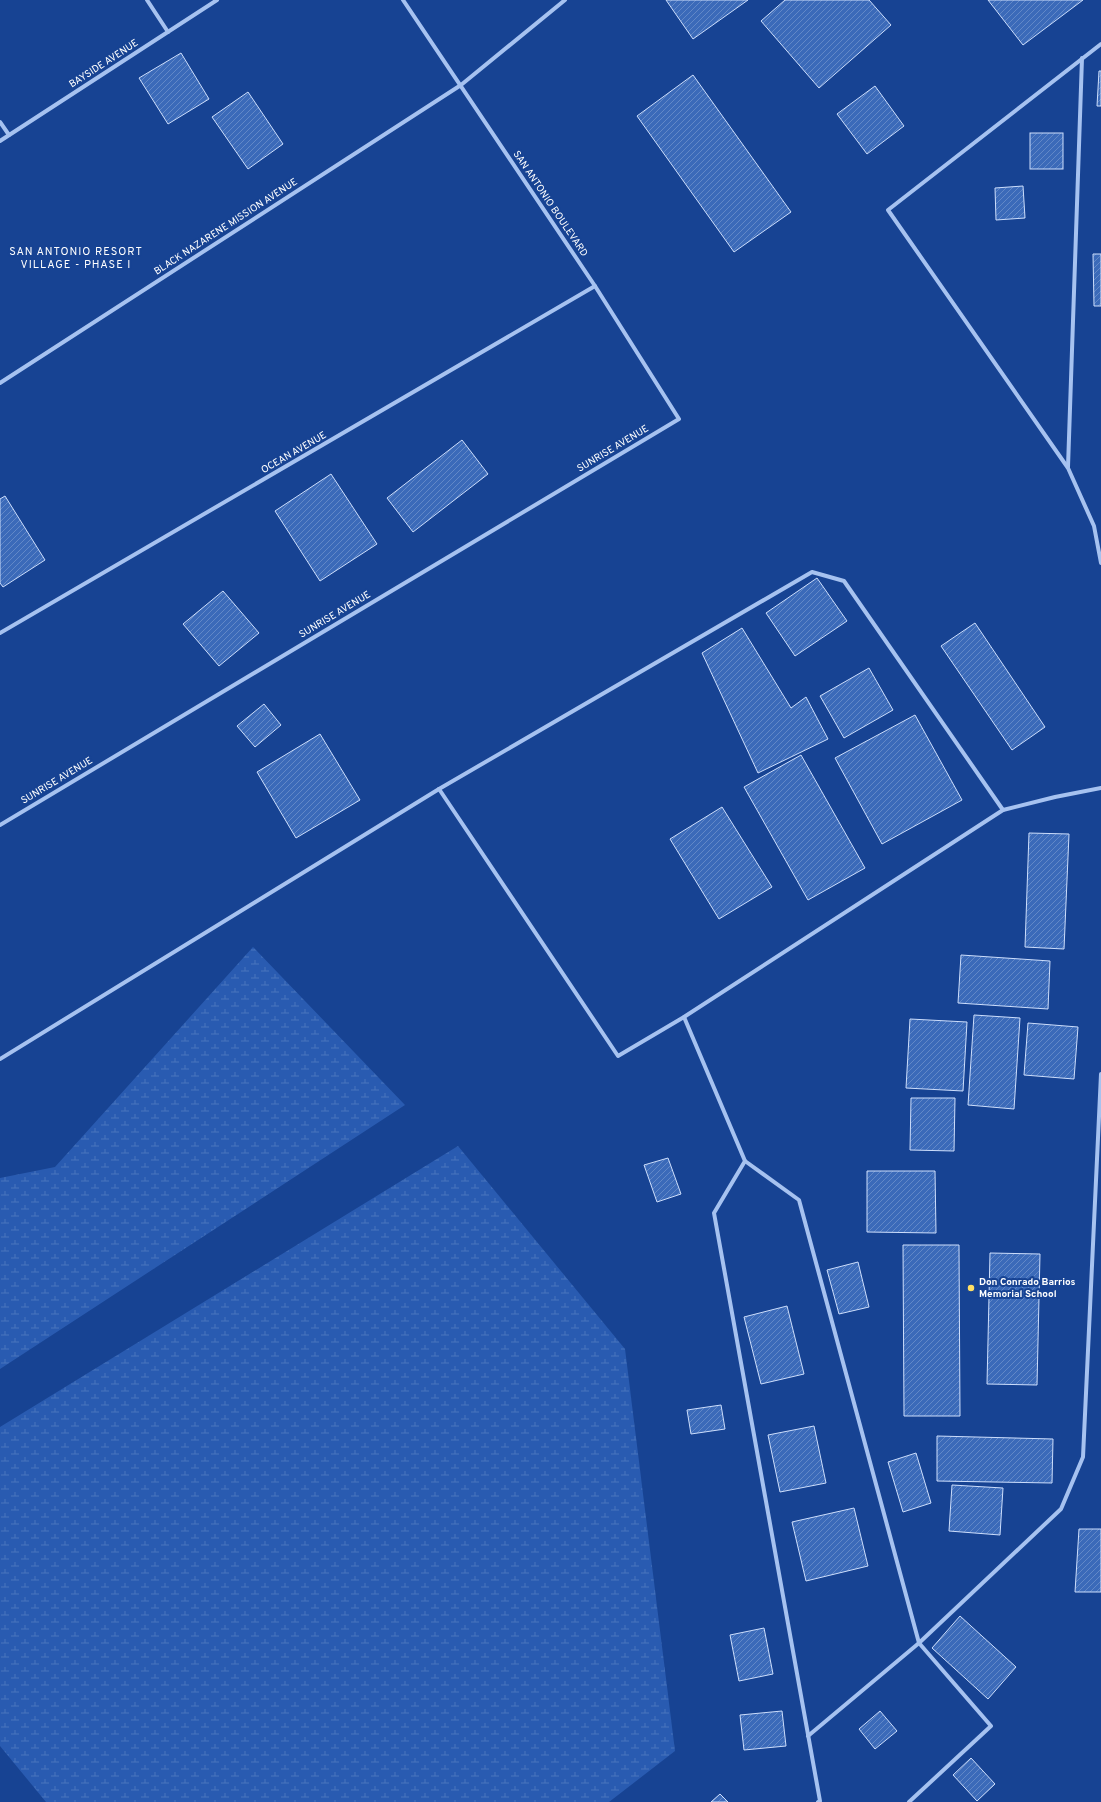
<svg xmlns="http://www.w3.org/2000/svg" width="1101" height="1802" viewBox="0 0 1101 1802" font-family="Overpass,sans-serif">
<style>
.wetland{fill:url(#wetland-marsh)}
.building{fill:url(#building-hatch);stroke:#cddefc}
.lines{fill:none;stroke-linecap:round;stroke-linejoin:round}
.minor{stroke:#a6c2f0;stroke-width:4}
.poi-dot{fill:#ffdf65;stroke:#174393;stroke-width:1.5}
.labels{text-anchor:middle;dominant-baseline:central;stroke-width:4;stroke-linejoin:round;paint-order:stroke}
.street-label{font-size:10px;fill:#fff;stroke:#174393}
.poi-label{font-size:10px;font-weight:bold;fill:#fff;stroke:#174393;text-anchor:start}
.neighbourhood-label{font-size:11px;letter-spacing:1px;fill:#fff;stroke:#174393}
</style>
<defs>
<pattern id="wetland-marsh" width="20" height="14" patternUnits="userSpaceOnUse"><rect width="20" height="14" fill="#295bb1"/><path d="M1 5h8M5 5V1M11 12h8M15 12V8" fill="none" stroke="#4974bd"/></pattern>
<pattern id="building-hatch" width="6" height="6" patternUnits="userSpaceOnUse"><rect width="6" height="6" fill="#3b6ab9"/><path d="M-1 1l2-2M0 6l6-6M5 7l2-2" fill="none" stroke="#6288c7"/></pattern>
</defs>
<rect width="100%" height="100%" fill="#174393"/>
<!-- wetland -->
<g class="wetland">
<path d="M253 947 405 1105 0 1369V1178L55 1167Z"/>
<path d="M458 1146 625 1349 675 1751 609 1802H46L0 1746V1427Z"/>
</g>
<!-- building -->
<g class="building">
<path d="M666 0H748L693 39Z"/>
<path d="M785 0H869L891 25 819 88 761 21Z"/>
<path d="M988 0H1083L1023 45Z"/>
<path d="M181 53 209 99 168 124 139 78Z"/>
<path d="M1099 71H1101V106H1097Z"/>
<path d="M693 75 791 212 734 252 637 116Z"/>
<path d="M875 86 904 126 867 154 837 114Z"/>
<path d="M248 92 283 144 248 169 212 117Z"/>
<rect x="1030" y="133" width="33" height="36"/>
<path d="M1023 186 1025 218 996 220 995 188Z"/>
<path d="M1093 254H1101V306H1094Z"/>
<path d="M462 440 488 474 413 532 387 498Z"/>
<path d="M331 474 377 544 320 581 275 511Z"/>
<path d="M5 496 45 560 3 587 0 583V499Z"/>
<path d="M817 578 847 621 795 656 766 613Z"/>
<path d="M223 591 259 633 219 666 183 624Z"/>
<path d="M975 623 1045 727 1012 750 941 646Z"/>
<path d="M742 628 791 708 806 697 828 739 758 773 702 653Z"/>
<path d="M869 668 893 710 844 738 820 696Z"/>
<path d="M264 704 281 725 255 747 237 726Z"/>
<path d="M915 715 962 800 882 844 835 758Z"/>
<path d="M320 734 360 800 296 838 257 772Z"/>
<path d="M801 755 865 868 808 900 744 787Z"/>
<path d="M722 807 772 887 719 919 670 839Z"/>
<path d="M1029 833 1069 834 1064 949 1025 947Z"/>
<path d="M961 955 1050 961 1048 1009 958 1003Z"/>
<path d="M974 1015 1020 1018 1014 1109 968 1105Z"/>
<path d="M910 1019 967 1022 963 1091 906 1088Z"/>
<path d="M1028 1023 1078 1027 1074 1079 1024 1075Z"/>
<path d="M911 1098H955L954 1151 910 1150Z"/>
<path d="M668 1158 681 1194 657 1202 644 1165Z"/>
<path d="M867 1171H935L936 1233 867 1232Z"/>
<path d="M903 1245H959L960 1416H904Z"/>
<path d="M990 1253 1040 1254 1037 1385 987 1384Z"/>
<path d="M858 1262 869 1307 839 1314 827 1270Z"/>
<path d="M787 1306 804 1374 761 1384 744 1317Z"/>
<path d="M721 1405 725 1429 691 1434 687 1410Z"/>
<path d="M814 1426 826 1483 780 1492 768 1435Z"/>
<path d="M937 1436 1053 1439 1052 1483 937 1481Z"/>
<path d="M916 1453 931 1503 903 1512 888 1462Z"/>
<path d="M952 1485 1003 1488 1000 1535 949 1531Z"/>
<path d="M854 1508 868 1566 806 1581 792 1522Z"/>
<path d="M1079 1529H1101V1592H1075Z"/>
<path d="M960 1616 1016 1667 988 1699 932 1648Z"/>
<path d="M764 1628 773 1674 739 1681 730 1635Z"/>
<path d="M782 1711 786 1746 744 1750 740 1715Z"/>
<path d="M880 1711 897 1731 875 1749 859 1729Z"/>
<path d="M971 1758 995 1784 977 1801 953 1775Z"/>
<path d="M720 1794 728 1802H711Z"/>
</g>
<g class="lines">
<!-- minor -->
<g class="minor">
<path d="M147 0 168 32"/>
<path d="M1101 44 888 210 1068 468 1094 526 1101 563"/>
<path d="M0 122 9 135"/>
<path d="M0 141 217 0"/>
<path d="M0 383 461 85 565 0"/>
<path d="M1068 467 1082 58"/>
<path d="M0 633 595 286"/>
<path d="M439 789 618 1056 684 1017 1003 810 1055 797 1101 788"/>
<path d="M0 825 679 419 595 286 403 0"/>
<path d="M684 1017 745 1161 799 1200 919 1643 991 1726 909 1802"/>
<path d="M0 1059 439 789 812 572 844 581 1003 810"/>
<path d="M745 1161 714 1213 820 1801 818 1802"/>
<path d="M808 1736 919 1643 1061 1509 1083 1457 1101 1074"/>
</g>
</g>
<!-- markers -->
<circle class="poi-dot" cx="971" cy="1288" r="4"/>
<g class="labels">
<!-- street labels -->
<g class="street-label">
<text transform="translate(104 64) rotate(-33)">BAYSIDE AVENUE</text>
<text transform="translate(550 204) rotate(56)">SAN ANTONIO BOULEVARD</text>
<text transform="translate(226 227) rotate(-33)">BLACK NAZARENE MISSION AVENUE</text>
<text transform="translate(613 449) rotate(-31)">SUNRISE AVENUE</text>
<text transform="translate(294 453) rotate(-30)">OCEAN AVENUE</text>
<text transform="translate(335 615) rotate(-31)">SUNRISE AVENUE</text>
<text transform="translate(57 781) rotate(-31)">SUNRISE AVENUE</text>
</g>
<!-- poi labels -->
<g class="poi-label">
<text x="979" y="1282">Don Conrado Barrios<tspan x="979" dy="12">Memorial School</tspan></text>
</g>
<!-- neighbourhood labels -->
<g class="neighbourhood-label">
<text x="76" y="252">SAN ANTONIO RESORT<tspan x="76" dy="13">VILLAGE - PHASE I</tspan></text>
</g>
</g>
</svg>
